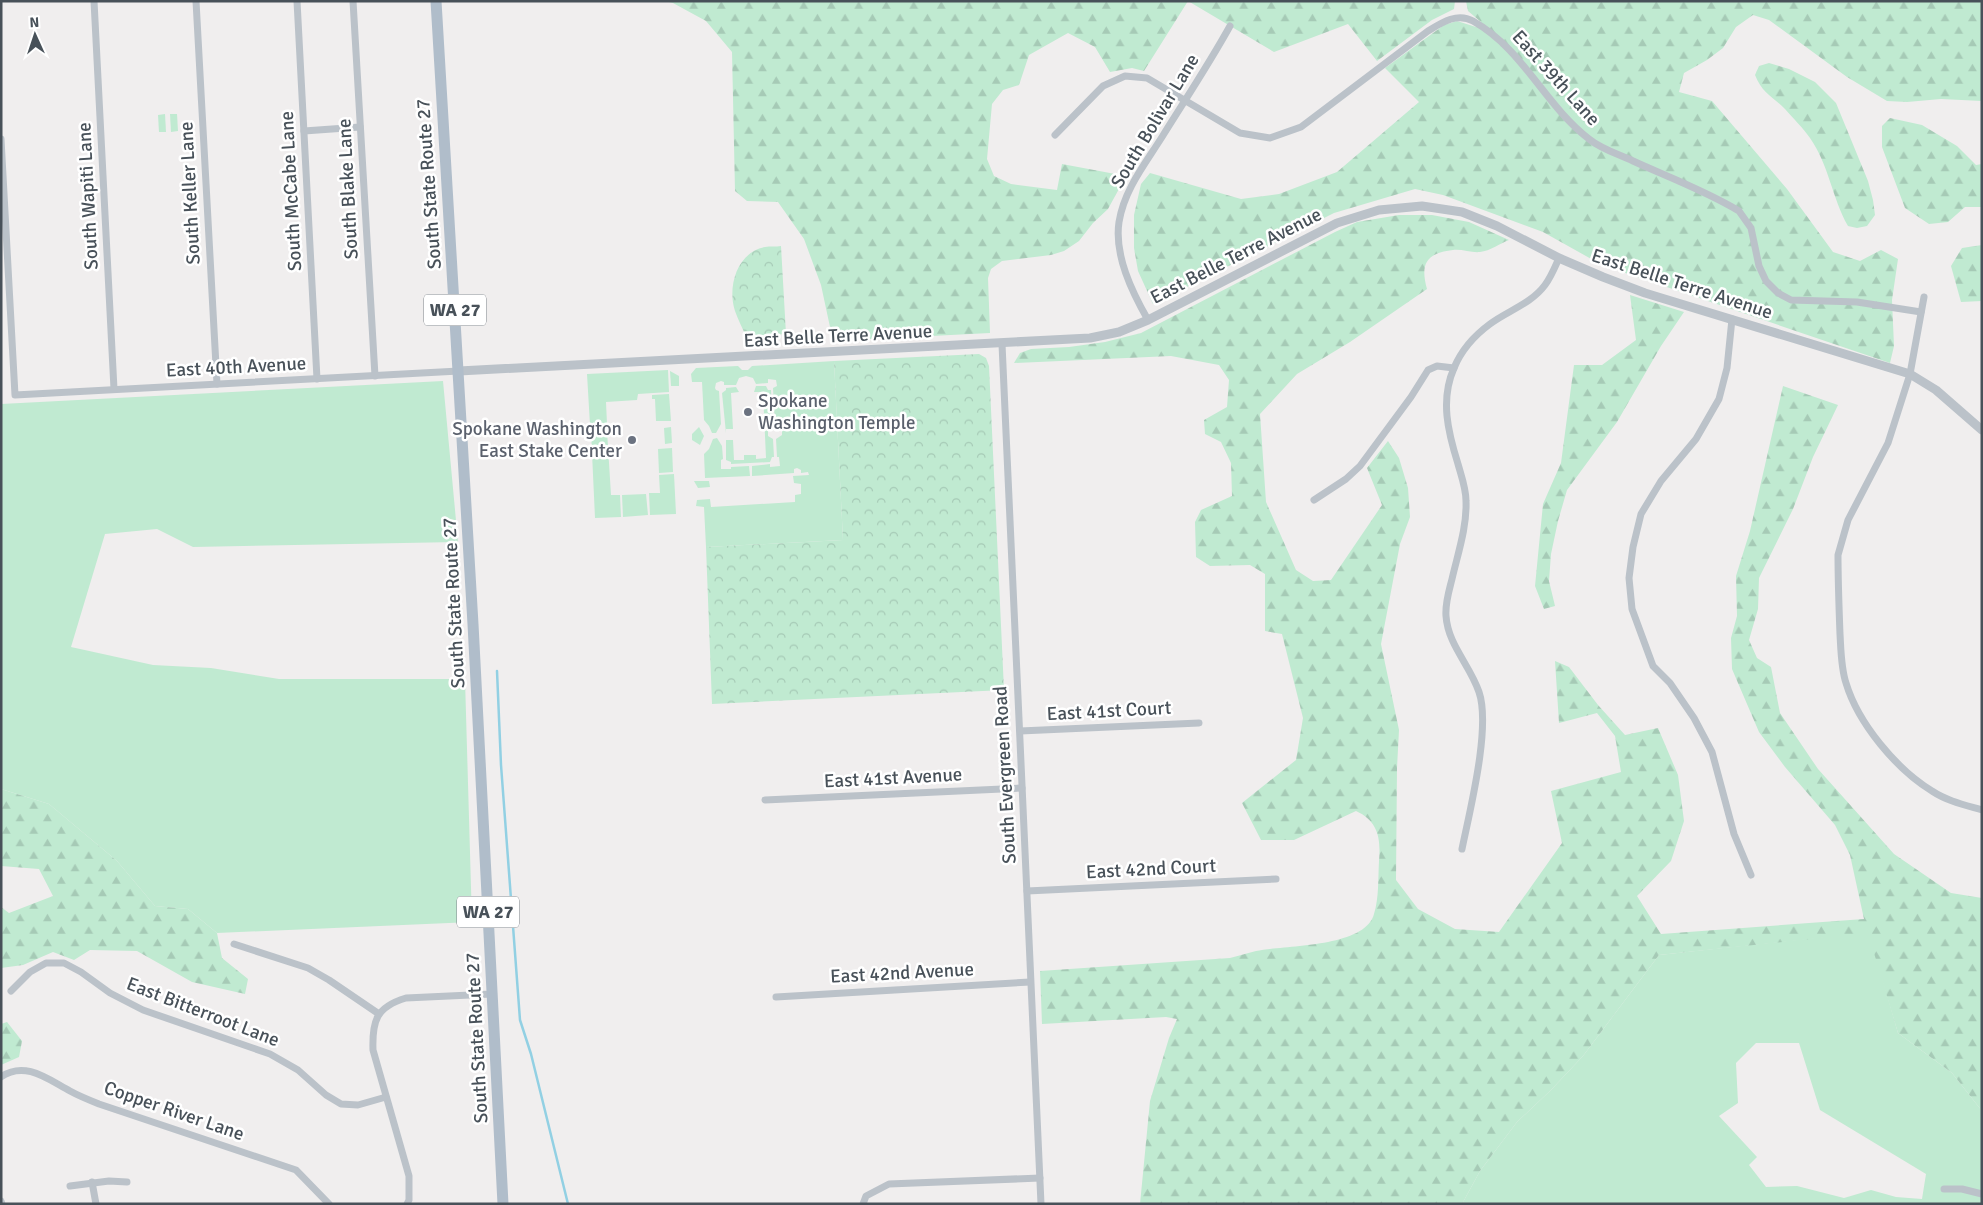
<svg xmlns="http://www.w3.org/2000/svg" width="1983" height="1205" viewBox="0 0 1983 1205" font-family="Signika,sans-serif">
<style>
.grass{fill:#c0ead1;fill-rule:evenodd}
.forest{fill:url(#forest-firs)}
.park{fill:url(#park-crowns)}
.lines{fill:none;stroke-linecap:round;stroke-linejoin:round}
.stream{stroke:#92d0e3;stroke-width:2.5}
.minor{stroke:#bbc2c9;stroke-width:7}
.tertiary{stroke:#bbc2c9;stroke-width:9}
.primary{stroke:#b0bdca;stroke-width:11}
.worship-dot{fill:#6b7280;stroke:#fff;stroke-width:2}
.labels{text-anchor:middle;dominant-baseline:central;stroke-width:5;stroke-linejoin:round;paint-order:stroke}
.shield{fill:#fff;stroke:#7f858b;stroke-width:1}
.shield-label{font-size:18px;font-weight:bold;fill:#485159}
.street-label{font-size:19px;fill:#485159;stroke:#fff}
.worship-label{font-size:19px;fill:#5b616d;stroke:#fff;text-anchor:start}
</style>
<defs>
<pattern id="forest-firs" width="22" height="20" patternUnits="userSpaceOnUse" patternTransform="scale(1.25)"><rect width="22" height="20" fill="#c0ead1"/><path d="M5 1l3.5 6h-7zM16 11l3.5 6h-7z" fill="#a6cab6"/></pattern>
<pattern id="park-crowns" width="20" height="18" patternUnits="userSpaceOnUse" patternTransform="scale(1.25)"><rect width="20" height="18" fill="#c0ead1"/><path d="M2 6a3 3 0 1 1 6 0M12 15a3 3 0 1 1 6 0" fill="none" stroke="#a6cab6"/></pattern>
</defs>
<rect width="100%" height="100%" fill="#f0eeee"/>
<!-- grass -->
<g class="grass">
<path d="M165 114 166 132H159L158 115Z"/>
<path d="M170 114H177L178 131 171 132Z"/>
<path d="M834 361 843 540 706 547 704 507 696 506 697 500 710 499 711 507 795 502V495L801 494V484L794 483 793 476 809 475 808 472 801 473V470L797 468 794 469V473L752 476V466L770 464V467L780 466 779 457H777L776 439 782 435V429L775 426 773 388 777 386 776 380 768 379V383L756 384 753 378 746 376 739 378 736 385H724V382L721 381 716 383 715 388 716 390 719 391 721 424 716 433H712L709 426 704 420 702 382H692L691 374 696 368 738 366 742 370H748L752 366Z"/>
<path d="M668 370 669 392 638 394 637 400 606 402 607 424 590 425 587 374Z"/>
<path d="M670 371 679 376V386H671Z"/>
<path d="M443 381 458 542 193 547 157 529 105 534 71 647 153 665 211 668 279 679H465L472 922 217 933 188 909 155 906 117 861 49 804 1 789V404Z"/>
<path d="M756 386H766L768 390H771L773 426 768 430V436L773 439 774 457H772L770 462 731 464V462L726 460V438V440H733L734 460H744V455H756V459L766 458 763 392H754Z"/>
<path d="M736 387 739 392 731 393 733 429H726V433L722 393 726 390V388Z"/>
<path d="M669 394 671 421H656L655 399H652V395Z"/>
<path d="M671 427 672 443 665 444 664 428Z"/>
<path d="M699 427 704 436 700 445 692 440V434Z"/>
<path d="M591 431H607L611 495H620L621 517 595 518Z"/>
<path d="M717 438 722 446 723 459 721 460V469H731V467L749 466 750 476 705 478 704 454 709 449 713 439Z"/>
<path d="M672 448 673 472 659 473 658 449Z"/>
<path d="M674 474 676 514 650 515 649 493H660L659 475Z"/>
<path d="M694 481H709L710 487 698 488Z"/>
<path d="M646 494 648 515 623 517 622 495Z"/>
<path d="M1869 932 1898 1033 1952 1073 1982 1111V1204H1462L1480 1171 1517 1122 1551 1090 1583 1056 1659 955ZM1756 1043H1799L1820 1110 1926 1174 1922 1199 1896 1197 1871 1190 1844 1198 1797 1186 1766 1187 1749 1165 1757 1157 1719 1116 1738 1103 1736 1063Z"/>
</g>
<!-- forest -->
<g class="forest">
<path d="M665 1H1455L1454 9 1432 20 1377 61 1348 24 1274 52 1188 1 1144 71 1132 68 1110 72 1095 47 1068 33 1029 55 1019 85 1003 90 992 104 987 159 994 176 1011 184 1057 190 1062 164 1126 176 1108 209 1093 223 1079 241 1064 251 1051 255 1002 261 991 269 988 278 990 333 833 341 821 285 804 239 778 202 747 201 735 191 732 52 706 21 673 3Z"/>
<path d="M1466 1H1982V101L1941 99 1907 102 1887 101 1847 77 1769 20 1753 15 1736 27 1723 48 1707 60 1684 73 1679 92 1712 101 1787 189 1833 252 1860 261 1881 250 1898 259 1892 300 1894 346 1890 363 1602 265 1543 232 1443 195 1415 189 1334 213 1153 304 1138 271 1134 248V215L1141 184 1150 173 1241 199 1279 194 1337 172 1419 102 1385 68 1444 25 1457 21 1476 27 1481 22 1468 11Z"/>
<path d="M1769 63 1789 69 1815 82 1836 103 1868 181 1873 200 1875 215 1867 226 1857 228 1848 226C1832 198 1829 165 1810 138 1803 128 1793 118 1785 109 1772 96 1762 93 1755 75L1759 66Z"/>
<path d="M1890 118 1922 125 1957 146 1976 165 1982 164V207H1965L1948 222 1929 224 1905 208 1882 147V126Z"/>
<path d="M1399 215H1432L1469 222 1509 240C1501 243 1490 251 1480 252 1472 253 1462 249 1453 250 1426 253 1420 264 1427 289L1350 342 1297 374 1260 414 1266 502 1296 570 1313 581 1331 580 1382 505 1367 468 1388 441 1399 458 1408 488 1410 517 1400 544 1381 644 1399 730 1397 768 1396 880 1418 909 1455 929 1499 932 1562 843 1551 791 1621 772 1615 736 1597 713 1559 723 1555 661 1569 667 1598 705 1625 735 1658 728 1678 775 1684 821 1671 861 1637 896 1661 934 1864 919 1850 855 1835 825 1785 767 1759 732 1732 669 1731 638 1737 616 1736 576 1750 531 1783 386 1838 405 1813 457 1793 509 1759 578 1758 609 1749 640 1757 658 1771 667 1780 713 1818 769 1894 854 1951 893 1982 898V1111L1952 1073 1898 1033 1868 933 1659 955 1583 1056 1551 1090 1517 1122 1480 1171 1462 1204H1140L1150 1101 1169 1038 1177 1019 1166 1017 1042 1024 1040 971 1230 958C1239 956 1247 953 1256 951 1284 945 1365 948 1374 914 1379 898 1378 878 1379 861 1381 838 1378 821 1356 811L1294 840H1261L1242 803 1296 760 1303 718 1282 634 1265 631V574L1250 565 1210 566 1196 557 1195 522 1201 510 1232 496 1231 463 1221 442 1205 434 1204 420 1227 407 1229 380 1219 365 1171 356 1014 363 1020 353 1031 349 1069 347 1105 342 1141 333 1335 232 1357 222Z"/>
<path d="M1982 245V301L1961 302 1951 266 1962 248Z"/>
<path d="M1630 295 1684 312 1661 346 1617 422 1567 490 1558 521 1551 554 1549 581 1555 606 1544 609 1535 586 1543 504 1561 463 1574 365H1602L1636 340Z"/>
<path d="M1 789 49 804 117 861 155 906 188 909 217 933 222 958 248 979 245 994 192 982 137 951 90 950 74 960 53 952 23 965 1 968V907L9 913 53 896 39 869 1 866Z"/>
<path d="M7 1022 22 1041 19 1057 1 1065V1024Z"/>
</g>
<!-- park -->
<g class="park">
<path d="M781 246 786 334 746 336C742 328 738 319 735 311 727 287 737 252 765 247 770 246 776 247 781 246Z"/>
<path d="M979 354 986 358 989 366 1004 690 712 704 706 547 843 540 834 361Z"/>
</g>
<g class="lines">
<!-- stream -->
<path class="stream" d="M497 671 501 765 520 1020 531 1054 568 1204"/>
<!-- minor -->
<g class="minor">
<path d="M94 1 114 389"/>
<path d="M196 1 217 384"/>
<path d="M297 1 317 379"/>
<path d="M353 1 375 376"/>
<path d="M304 131 360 127"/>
<path d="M1055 135 1103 86 1125 76 1147 78 1240 133 1270 138 1301 127 1428 31C1441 23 1457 12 1473 21 1524 50 1543 103 1589 139 1601 149 1618 154 1633 161 1668 177 1706 191 1739 211L1751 228 1759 266 1766 281 1778 293 1791 300 1857 302 1921 312"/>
<path d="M1 139 15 395 459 371"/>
<path d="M1924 297 1910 374 1888 443 1848 520 1838 555C1838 581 1839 608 1840 634 1841 651 1841 668 1846 683 1858 723 1896 769 1932 791 1947 801 1965 805 1982 810"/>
<path d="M1732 319 1727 368 1719 399 1696 439 1661 481 1641 514 1633 547 1629 578 1632 609 1653 666 1670 683 1694 718 1712 752 1734 834 1751 875"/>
<path d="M1148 320C1132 292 1114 255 1119 222 1124 190 1145 164 1162 137 1185 100 1209 64 1230 26"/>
<path d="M1002 344 1041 1204"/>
<path d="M1314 500 1346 479 1360 466 1411 397 1428 370 1437 366 1454 368"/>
<path d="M1020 731 1199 723"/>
<path d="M765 800 1022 788"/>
<path d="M1462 849C1470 810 1491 727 1479 692 1470 665 1448 645 1446 616 1445 603 1449 591 1452 579 1458 553 1467 527 1466 501 1466 488 1461 475 1458 464 1448 432 1440 400 1454 368 1461 351 1475 335 1490 324 1507 311 1531 304 1545 285 1551 277 1555 267 1559 258"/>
<path d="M1027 891 1276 879"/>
<path d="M234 944 308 968 329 980 379 1014"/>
<path d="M11 991 30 972 46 963H64L81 972 110 993 143 1010 270 1054 298 1070 326 1095 341 1104 358 1105 386 1097"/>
<path d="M776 997 1030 982"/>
<path d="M1 1077C25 1060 49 1080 70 1091 79 1096 89 1100 99 1104L296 1170 329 1204"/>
<path d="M92 1182 96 1204"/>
<path d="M70 1186 109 1181 127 1182"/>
<path d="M1944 1189H1962L1982 1194"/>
<path d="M1 1201 2 1204"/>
<path d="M407 1204 409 1200V1176L373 1050C372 1021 376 1007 406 998L492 994"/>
<path d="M863 1204 866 1196 889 1184 1040 1178"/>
</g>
<!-- tertiary -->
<path class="tertiary" d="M459 371 1090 338 1119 332 1148 320 1337 223 1379 210 1422 206 1462 212 1497 226 1559 258 1603 277 1645 293 1910 374 1936 390 1982 430"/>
<!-- primary -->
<path class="primary" d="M436 1 473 624 503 1204"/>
</g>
<!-- markers -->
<g class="worship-dot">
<circle cx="748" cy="412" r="5"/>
<circle cx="632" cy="440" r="5"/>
</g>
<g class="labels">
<!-- shield labels -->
<g class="shield">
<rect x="424" y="294.5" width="62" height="31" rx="4"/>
<rect x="457" y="896.5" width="62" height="31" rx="4"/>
</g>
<g class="shield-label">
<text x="455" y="310">WA 27</text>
<text x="488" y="912">WA 27</text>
</g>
<!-- street labels -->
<g class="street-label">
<text transform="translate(1556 78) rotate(48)">East 39th Lane</text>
<text transform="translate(1155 121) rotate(-59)">South Bolivar Lane</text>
<text transform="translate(429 184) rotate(-94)">South State Route 27</text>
<text transform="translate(348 189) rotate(-93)">South Blake Lane</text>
<text transform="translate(291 191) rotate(-93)">South McCabe Lane</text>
<text transform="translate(190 193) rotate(-93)">South Keller Lane</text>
<text transform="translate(88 196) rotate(-93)">South Wapiti Lane</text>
<text transform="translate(1236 256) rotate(-27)">East Belle Terre Avenue</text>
<text transform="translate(1682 284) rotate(18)">East Belle Terre Avenue</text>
<text transform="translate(838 336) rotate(-3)">East Belle Terre Avenue</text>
<text transform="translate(236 367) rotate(-3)">East 40th Avenue</text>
<text transform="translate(454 603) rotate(-93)">South State Route 27</text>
<text transform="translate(1109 711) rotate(-3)">East 41st Court</text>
<text transform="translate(1005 775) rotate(-93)">South Evergreen Road</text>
<text transform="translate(893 778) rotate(-3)">East 41st Avenue</text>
<text transform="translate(1151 869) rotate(-3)">East 42nd Court</text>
<text transform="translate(902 973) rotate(-3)">East 42nd Avenue</text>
<text transform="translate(203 1012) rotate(21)">East Bitterroot Lane</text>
<text transform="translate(477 1038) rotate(-93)">South State Route 27</text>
<text transform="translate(174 1111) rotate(19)">Copper River Lane</text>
</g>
<!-- worship labels -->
<g class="worship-label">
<text x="758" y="401">Spokane<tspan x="758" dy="22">Washington Temple</tspan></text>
<text x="622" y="429" text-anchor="end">Spokane Washington<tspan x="622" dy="22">East Stake Center</tspan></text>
</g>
</g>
<!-- border -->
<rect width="1983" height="1205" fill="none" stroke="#485159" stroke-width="5"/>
<!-- north arrow -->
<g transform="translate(35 35) rotate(357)" stroke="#ffffff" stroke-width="4" paint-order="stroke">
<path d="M0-4L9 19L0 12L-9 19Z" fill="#485159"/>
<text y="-8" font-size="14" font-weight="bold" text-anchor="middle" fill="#485159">N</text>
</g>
</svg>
